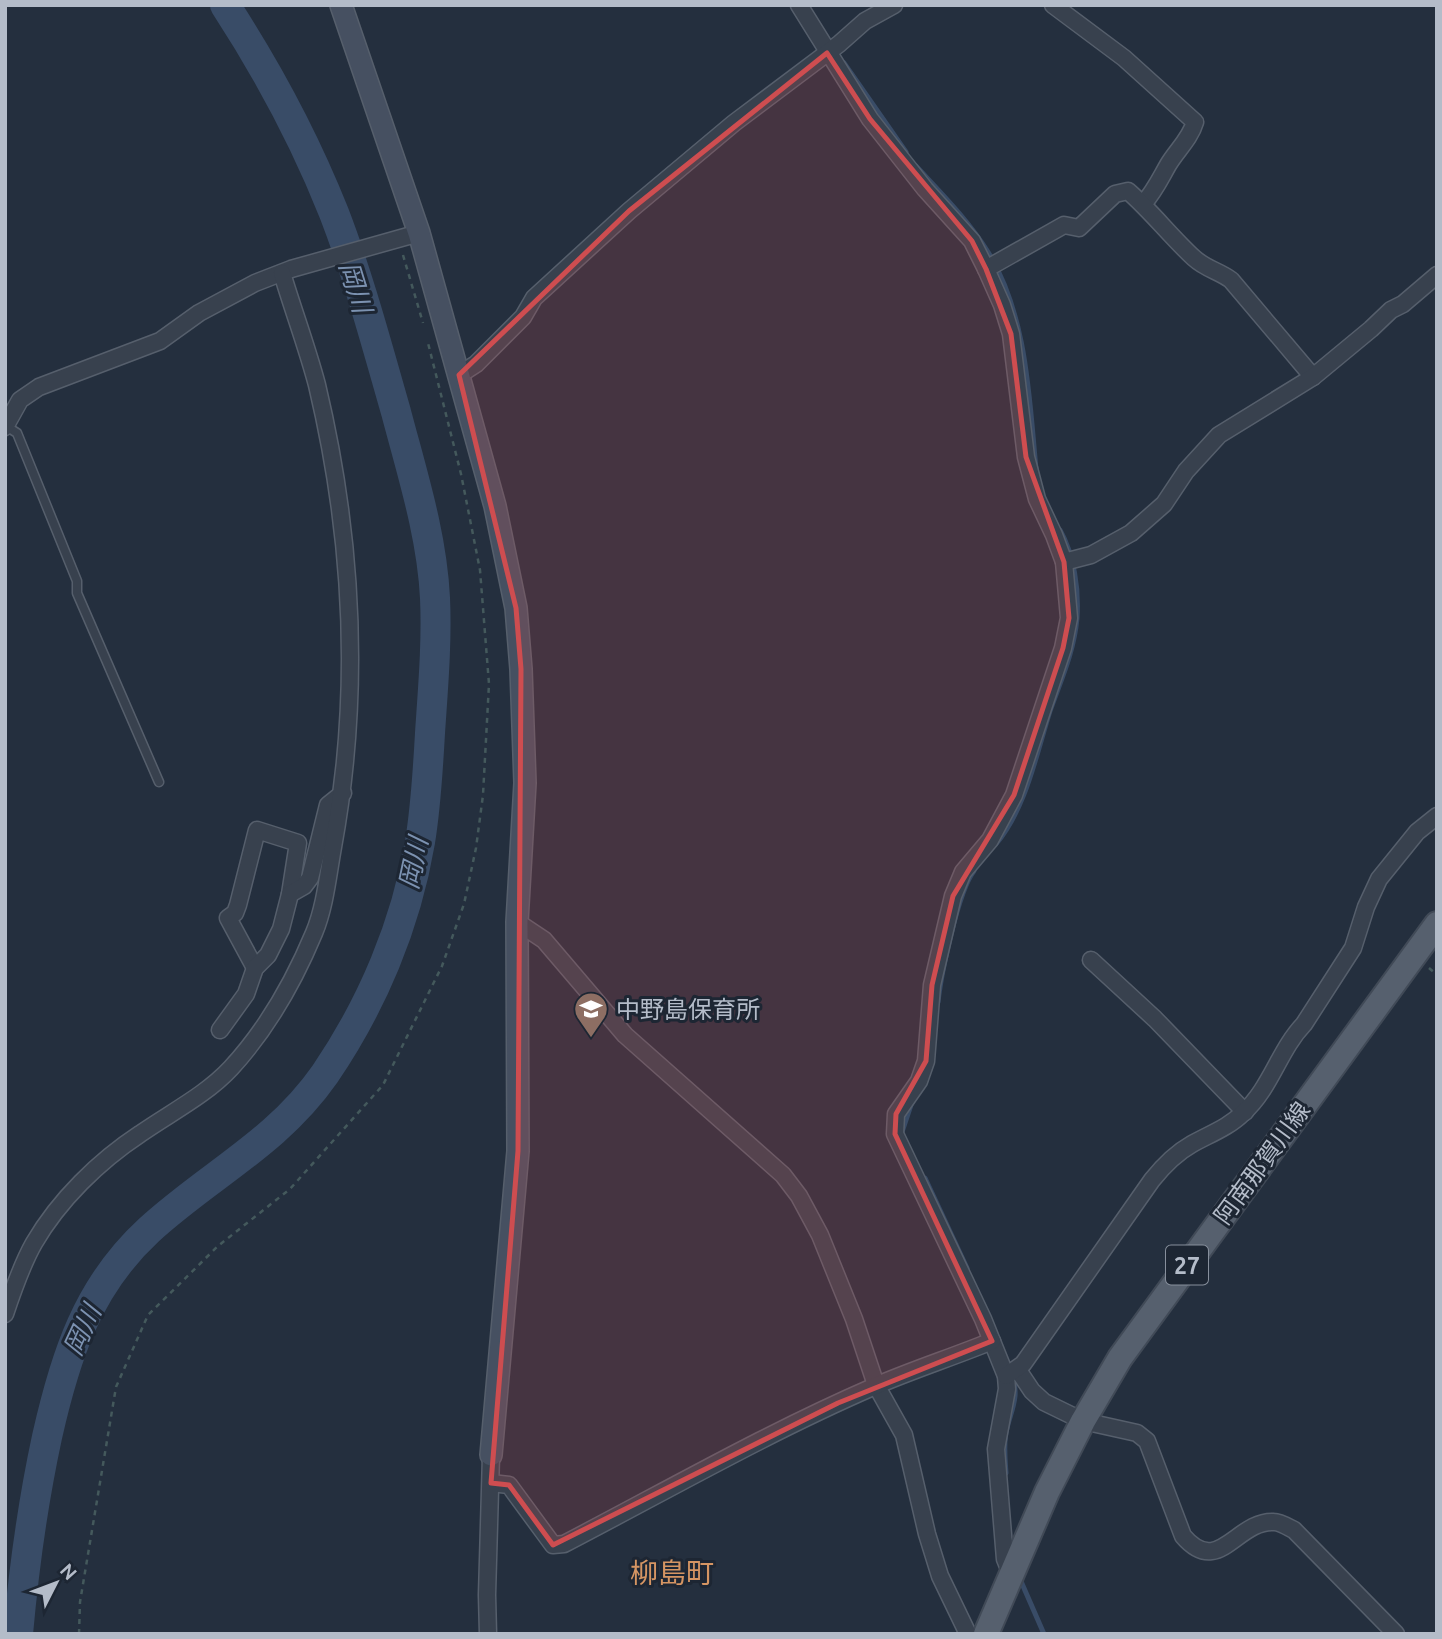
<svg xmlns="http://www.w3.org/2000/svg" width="1442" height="1639" viewBox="0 0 1442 1639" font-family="Ubuntu,'Noto Sans JP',sans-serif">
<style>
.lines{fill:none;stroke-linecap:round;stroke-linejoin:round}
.stream{stroke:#394c67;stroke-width:5}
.river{stroke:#394c67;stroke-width:30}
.lane-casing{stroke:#565f6c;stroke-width:11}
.street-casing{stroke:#565f6c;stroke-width:19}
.secondary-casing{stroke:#565f6c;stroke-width:24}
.primary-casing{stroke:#414a57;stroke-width:28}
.path{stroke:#44595c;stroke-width:2.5;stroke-dasharray:5 5;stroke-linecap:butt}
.lane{stroke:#38414e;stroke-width:8}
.street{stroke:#38414e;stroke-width:16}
.secondary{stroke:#465061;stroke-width:21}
.primary{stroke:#56606e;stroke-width:24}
.marked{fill:#ce4d50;fill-opacity:0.2;stroke:#ce4d50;stroke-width:5;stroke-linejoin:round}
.labels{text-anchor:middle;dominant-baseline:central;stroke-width:6;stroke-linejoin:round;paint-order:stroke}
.shield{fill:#1d2633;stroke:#878f9c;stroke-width:2}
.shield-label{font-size:23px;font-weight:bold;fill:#b4bcc9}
.poi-label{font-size:24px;fill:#b4bcc9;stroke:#1d2633;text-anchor:start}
.street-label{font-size:24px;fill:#b4bcc9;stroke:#1d2633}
.water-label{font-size:26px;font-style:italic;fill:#7c92b1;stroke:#1d2633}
.quarter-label{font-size:28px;fill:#d59563;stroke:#1d2633}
</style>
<rect width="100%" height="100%" fill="#242f3e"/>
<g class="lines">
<!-- stream -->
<g class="stream">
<path d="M844 63 906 152"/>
<path d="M916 166C941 193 968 220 988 252 1027 316 1029 396 1036 469"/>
<path d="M996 844C1026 808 1036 755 1050 711 1061 680 1074 652 1077 618 1079 589 1074 555 1060 530"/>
<path d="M938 1002C941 975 958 891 974 871"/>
<path d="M902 1132 911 1105"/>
<path d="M925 1178 967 1268"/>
<path d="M1006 1473C1005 1459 1003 1441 1007 1428 1013 1405 1019 1397 1012 1373"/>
<path d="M1020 1579 1044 1634"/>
</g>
<!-- river -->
<path class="river" d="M18 1634C24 1567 33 1502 47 1437 65 1357 87 1287 149 1230 209 1175 277 1143 325 1074 372 1005 406 925 420 842 426 806 428 769 430 733 433 688 437 643 435 598 432 535 412 473 396 412 377 346 359 278 334 213 305 140 268 71 225 5"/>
<!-- lane casing -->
<g class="lane-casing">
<path id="lane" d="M6 426 17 433 77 581V593L159 782"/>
</g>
<!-- street casing -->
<g class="street-casing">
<g id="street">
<path d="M799 5 870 119 925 189 972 241 986 269 1002 305 1011 334 1026 457 1037 499 1054 535 1064 562 1069 618 1063 648 1014 795 990 840 963 872 953 896 932 985 926 1061 919 1081 896 1114 895 1134 983 1319 1006 1376 1007 1389 996 1449 1005 1559 1011 1574"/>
<path d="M1053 5 1124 58 1195 122C1190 139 1177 150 1168 165 1160 179 1154 192 1143 204"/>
<path d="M986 269 1064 225 1079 228 1115 194 1128 191C1152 212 1171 237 1194 258 1206 269 1219 271 1231 280L1313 377"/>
<path d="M459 375 476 364 523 317 534 298 629 211 734 123 839 44 865 21 894 5"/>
<path d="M5 427 20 400 39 387 160 341 199 313 255 283 291 269 419 233"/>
<path d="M1064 562 1091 555 1131 533 1164 504 1186 471 1219 435 1313 377 1371 329 1391 310 1403 304 1437 275"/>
<path d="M517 922 544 940 625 1035 783 1175 799 1196 820 1235 854 1319 876 1385 904 1435 927 1534 940 1576 968 1634"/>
<path d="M1091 960 1155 1019 1245 1112"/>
<path d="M255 968 228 918 235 913 238 905 257 830 298 843 290 894"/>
<path d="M220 1030 246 994 255 968 268 955 281 929 290 894 304 886 310 878 328 805 343 793"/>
<path d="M5 1314C13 1290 22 1264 34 1243 59 1200 99 1161 140 1134 170 1113 206 1095 231 1068 266 1030 294 981 314 933 325 907 328 875 333 847 361 694 353 537 317 385 307 347 293 310 282 273"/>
<path d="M1018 1370 1032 1391 1044 1402 1083 1421 1137 1433 1147 1441 1183 1536C1219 1578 1236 1520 1274 1522 1280 1522 1288 1527 1294 1530L1396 1634"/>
<path d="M1006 1376 1023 1364 1152 1180C1164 1165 1176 1153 1192 1144 1210 1134 1229 1127 1243 1113 1271 1088 1279 1050 1304 1024L1353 948 1366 907 1379 879 1417 832 1437 816"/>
<path d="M491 1483 509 1485 553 1545 564 1544C666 1491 767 1433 873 1387 912 1370 953 1357 992 1341"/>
<path d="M488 1634 487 1595 491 1455"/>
</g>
</g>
<!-- secondary casing -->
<g class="secondary-casing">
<path id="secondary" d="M341 5 419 233 495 506 516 608 521 669 525 783 517 922 518 1151 491 1455"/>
</g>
<!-- primary casing -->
<g class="primary-casing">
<path id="primary" d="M986 1634 1047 1492 1083 1421 1120 1358 1437 924"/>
</g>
<!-- path -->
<g class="path">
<path d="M403 255 423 323"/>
<path d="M1429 968 1437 975"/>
<path d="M79 1634 80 1602 116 1387 148 1315 218 1246 290 1189 383 1085 442 966 464 904 476 848 483 795 489 684 480 570 461 474 428 343"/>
</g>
<!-- lane -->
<use href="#lane" class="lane"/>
<!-- street -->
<use href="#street" class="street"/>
<!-- secondary -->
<use href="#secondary" class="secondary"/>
<!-- primary -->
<use href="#primary" class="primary"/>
</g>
<!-- marked area -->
<path class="marked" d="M827 53 870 119 972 241 986 269 1011 334 1026 457 1064 562 1069 618 1063 648 1014 795 953 896 932 985 926 1061 896 1114 895 1134 992 1341 838 1403 553 1545 509 1485 491 1483 518 1151 521 669 516 608 459 375 629 211Z"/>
<!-- icons -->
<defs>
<g id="school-pin" transform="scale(1.75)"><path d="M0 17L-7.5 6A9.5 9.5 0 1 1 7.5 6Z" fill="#8d6e63" stroke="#1d2633"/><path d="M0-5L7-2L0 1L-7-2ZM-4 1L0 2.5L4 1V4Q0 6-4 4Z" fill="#fff"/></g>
</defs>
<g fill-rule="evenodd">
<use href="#school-pin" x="591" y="1009"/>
</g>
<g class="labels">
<!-- shield labels -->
<rect class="shield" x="1166" y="1245.5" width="42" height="39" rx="5"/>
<g class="shield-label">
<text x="1187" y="1265">27</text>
</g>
<!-- poi labels -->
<g class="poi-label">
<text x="616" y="1009">中野島保育所</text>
</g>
<!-- street labels -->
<g class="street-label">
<text transform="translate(1262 1163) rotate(-54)">阿南那賀川線</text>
</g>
<!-- water labels -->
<g class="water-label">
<text transform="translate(356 287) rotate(73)">岡川</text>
<text transform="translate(413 863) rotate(-78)">岡川</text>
<text transform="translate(82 1330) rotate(-65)">岡川</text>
</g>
<!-- quarter labels -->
<g class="quarter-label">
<text x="672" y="1572">柳島町</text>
</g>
</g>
<!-- border -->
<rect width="1442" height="1639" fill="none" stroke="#b4bcc9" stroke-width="14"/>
<!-- north arrow -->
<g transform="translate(56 1583) rotate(48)" stroke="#1d2633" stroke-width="5" paint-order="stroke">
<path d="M0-5L12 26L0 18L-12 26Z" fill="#b4bcc9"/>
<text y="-10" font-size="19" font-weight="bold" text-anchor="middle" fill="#b4bcc9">N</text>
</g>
</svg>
